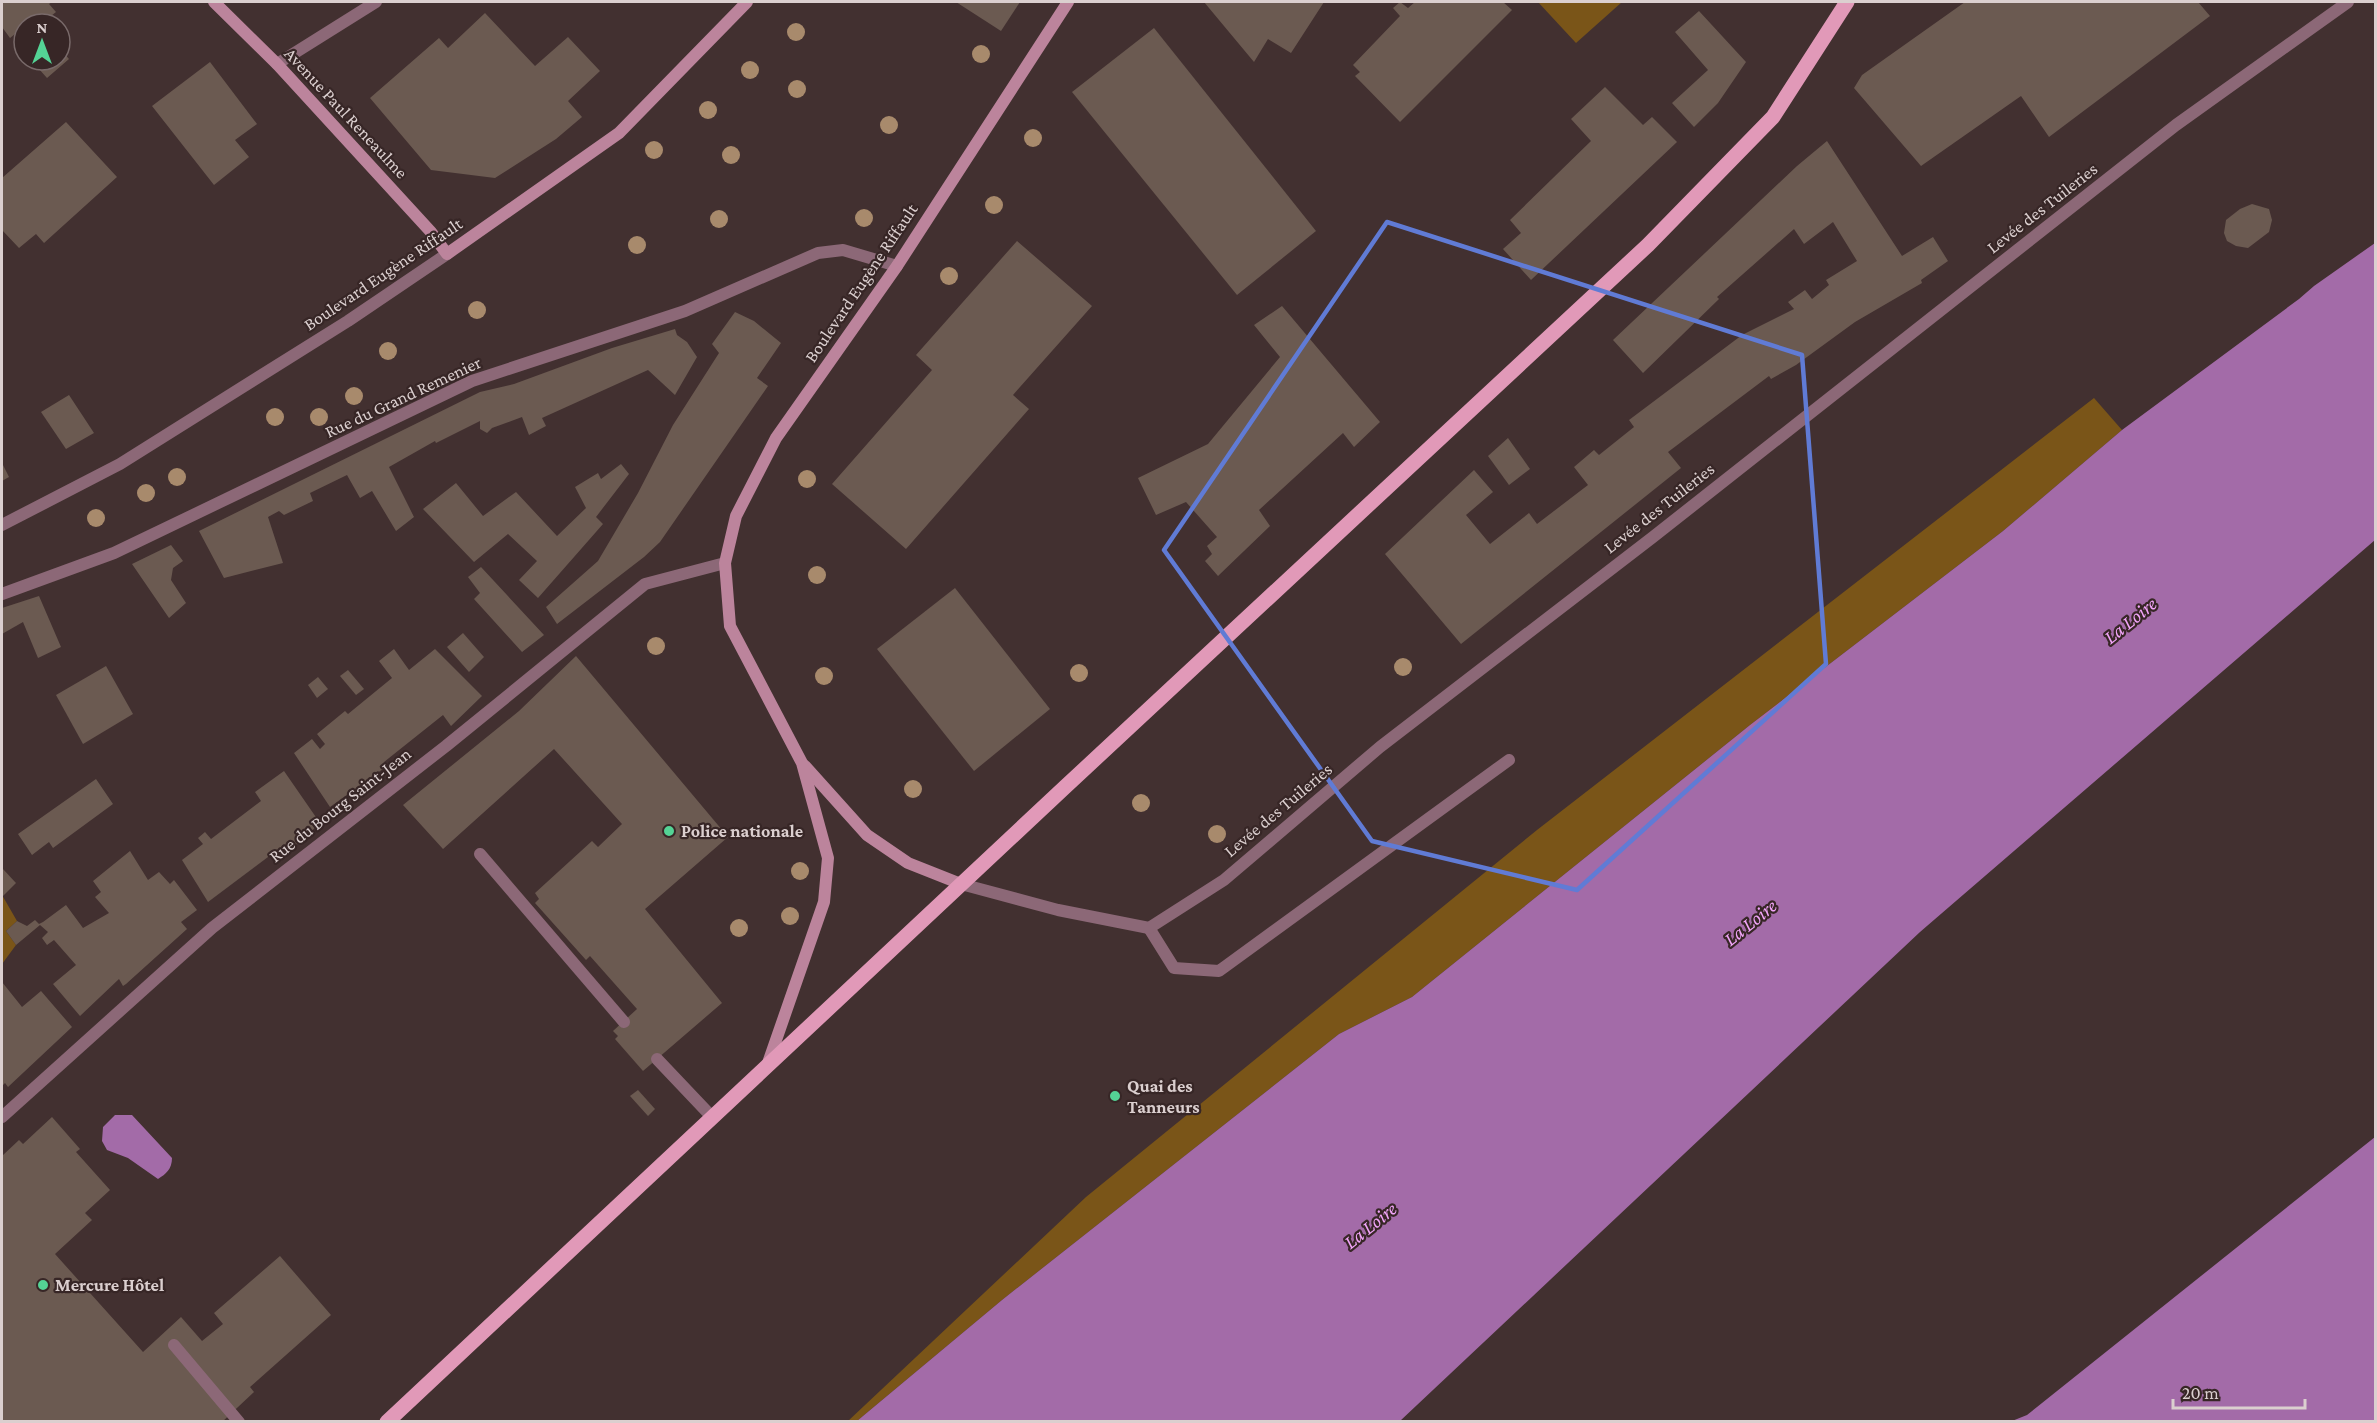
<svg xmlns="http://www.w3.org/2000/svg" width="2377" height="1423" viewBox="0 0 2377 1423" font-family="'Crimson Pro',serif">
<style>
.green{fill:#7a5518}
.water{fill:#a36ba8}
.building{fill:#6b5a51}
.lines{fill:none;stroke-linecap:round;stroke-linejoin:round}
.service{stroke:#8c6877;stroke-width:12}
.minor{stroke:#8c6877;stroke-width:12}
.tertiary{stroke:#8c6877;stroke-width:12}
.secondary{stroke:#bc849c;stroke-width:12}
.primary{stroke:#e199b8;stroke-width:15}
.tree{fill:#a88a6c}
.marked{fill:none;stroke:#607bd5;stroke-width:4.5;stroke-linejoin:round}
.poi-dot{fill:#54d395;stroke:#372626;stroke-width:2}
.labels{text-anchor:middle;dominant-baseline:central;stroke-width:4.5;stroke-linejoin:round;paint-order:stroke}
.street-label{font-size:18px;fill:#dbcfcf;stroke:#372626}
.poi-label{font-size:18px;font-weight:bold;fill:#dbcfcf;stroke:#372626;text-anchor:start}
.water-label{font-size:20px;font-style:italic;fill:#f2a5f9;stroke:#372626}
</style>
<rect width="100%" height="100%" fill="#423030"/>
<!-- green -->
<g class="green">
<path d="M1538 2H1622L1576 43Z"/>
<path d="M2094 398 2122 430 2003 531 1750 725 1412 997 1339 1034 1002 1300 857 1421 847 1422 1086 1197 1537 830Z"/>
<path d="M2 895 17 921 6 931 16 945 2 964Z"/>
</g>
<!-- water -->
<g class="water">
<path d="M2375 243V540L1920 932 1400 1421H857L1002 1300 1339 1034 1412 997 1750 725 2003 531 2122 430 2299 299 2314 286Z"/>
<path d="M115 1115H132L172 1158C172 1169 166 1174 158 1179L128 1158 107 1150 102 1141 103 1127Z"/>
<path d="M2375 1137V1421H2012L2027 1415Z"/>
</g>
<!-- building -->
<g class="building">
<path d="M2 2H52L49 4 56 12 41 24H34L32 21 24 24V27L10 38 2 27Z"/>
<path d="M956 2H1020L1001 31Z"/>
<path d="M1204 2H1324L1291 53 1268 39 1254 62Z"/>
<path d="M1400 2 1408 8 1415 2H1503L1512 10 1400 122 1355 76 1360 72 1353 65 1400 16 1393 8Z"/>
<path d="M1965 2H2198L2210 16 2049 137 2021 96 1921 166 1854 88 1862 75Z"/>
<path d="M1699 11 1746 62 1718 103 1694 127 1672 103 1708 70 1675 32Z"/>
<path d="M485 13 535 66 568 37 600 71 568 101 582 117 556 139 495 178 431 170 370 98 439 38 448 48Z"/>
<path d="M1154 28 1316 231 1237 295 1072 92Z"/>
<path d="M60 49 69 59 47 78 31 60H60Z"/>
<path d="M210 62 257 124 235 140 249 157 214 185 152 106Z"/>
<path d="M1605 87 1643 125 1652 117 1677 142 1531 280 1503 249 1521 233 1510 220 1591 141 1571 119Z"/>
<path d="M66 122 117 177 44 243 36 234 19 248 2 230V178Z"/>
<path d="M1827 141 1902 256 1933 237 1948 261 1921 280 1922 283 1855 322 1796 365 1771 379 1769 376 1668 452 1681 468 1461 644 1385 554 1474 470 1493 492 1466 515 1490 544 1529 513 1537 524 1588 485 1574 467 1594 450 1599 455 1634 427 1629 420 1742 335 1794 309 1788 302 1805 290 1812 299 1829 285 1826 280 1857 261 1833 222 1804 244 1794 229 1717 297 1719 299 1643 373 1613 340 1797 166Z"/>
<path d="M2252 204 2269 209 2272 220 2269 232 2248 248 2236 246 2227 241 2224 233 2226 220 2240 209Z"/>
<path d="M1017 241 1092 306 1013 395 1029 409 906 549 832 484 932 370 916 355Z"/>
<path d="M1282 306 1380 422 1354 447 1343 433 1259 510 1270 526 1218 576 1205 561 1212 554 1207 546 1217 537 1186 502 1156 515 1138 478 1208 444 1280 357 1254 325Z"/>
<path d="M735 312 754 321 781 343 757 378 768 386 660 542 644 557 557 624 546 607 598 561 638 493 673 425 719 353 712 344Z"/>
<path d="M675 329 677 335 687 342 697 357 675 395 648 370 542 418 546 426 529 435 522 417 492 428 487 433 480 429V421L436 443 435 441 389 467 414 517 396 531 372 491 360 498 347 475 310 493 313 501 284 515 279 511 268 517 283 563 224 578 199 531 480 392 514 384 612 348Z"/>
<path d="M69 395 94 433 66 449 41 412Z"/>
<path d="M1508 438 1530 469 1509 485 1488 456Z"/>
<path d="M2 463 9 477 2 481Z"/>
<path d="M621 464 629 474 596 517 603 524 538 598 519 580 537 561 508 534 474 562 423 509 456 483 483 516 516 492 557 536 586 508 575 487 598 473 601 479Z"/>
<path d="M171 545 183 561 173 568 171 580 186 603 169 618 132 564Z"/>
<path d="M481 567 544 635 522 652 474 599 480 593 468 577Z"/>
<path d="M955 588 1050 709 974 771 877 649Z"/>
<path d="M39 596 61 647 38 658 23 622 2 634V608Z"/>
<path d="M463 633 484 657 469 672 447 647Z"/>
<path d="M394 649 409 670 435 649 482 696 451 726 443 715 384 762 387 766 330 807 294 753 312 739 320 749 325 744 317 734 345 711 348 714 392 678 379 661Z"/>
<path d="M576 656 728 837 645 909 722 1003 643 1071 615 1039 618 1036 613 1031 637 1009 590 956 586 960 535 903 539 899 535 893 592 841 598 847 622 824 554 749 443 849 403 805 519 711Z"/>
<path d="M106 666 133 714 83 744 56 695Z"/>
<path d="M348 670 364 689 356 695 340 676Z"/>
<path d="M318 677 328 689 317 698 308 685Z"/>
<path d="M284 771 320 823 290 851 284 845 208 902 182 860 203 844 198 838 205 832 211 839 261 801 255 792Z"/>
<path d="M96 779 113 804 53 848 49 842 32 855 18 834Z"/>
<path d="M130 851 148 880 159 872 170 884 174 880 197 910 181 922 187 929 126 984 123 986 119 979 80 1016 53 984 76 965 54 940 47 945 42 938 48 932 40 925 16 945 6 931 17 921 27 926 35 920 39 924 43 922 66 905 83 928 109 913 95 897 101 892 93 881Z"/>
<path d="M2 868 16 883 3 896 2 895Z"/>
<path d="M2 982 22 1007 41 991 72 1027 8 1087 5 1083 2 1086Z"/>
<path d="M638 1090 655 1109 648 1116 630 1096Z"/>
<path d="M52 1117 80 1149 76 1152 110 1190 85 1213 92 1220 55 1254 143 1352 181 1317 202 1341 223 1324 214 1313 280 1256 331 1315 250 1387 254 1392 222 1422H2V1156L19 1140 23 1144Z"/>
</g>
<g class="lines">
<!-- service -->
<g class="service">
<path d="M480 854 624 1022"/>
<path d="M1149 928 1174 968 1219 971 1509 760"/>
<path d="M657 1059 712 1117"/>
<path d="M174 1345 239 1422"/>
</g>
<!-- minor -->
<g class="minor">
<path d="M277 64 376 2"/>
<path d="M2 594 114 553 472 381 685 311 818 253 843 250 897 266"/>
<path d="M961 884 1058 910 1149 928 1224 880 1380 747 1653 537 2176 125 2348 2"/>
<path d="M2 1117 212 928 446 746 645 584 725 563"/>
</g>
<!-- tertiary -->
<path class="tertiary" d="M2 525 120 464 348 321 447 254"/>
<!-- secondary -->
<g class="secondary">
<path d="M214 2 277 64 431 232 447 254 619 133 747 2"/>
<path d="M805 766 867 835 908 863 961 884"/>
<path d="M767 1066 824 902 828 858 802 763 730 626 725 563 736 516 776 438 897 266 1068 2"/>
</g>
<!-- primary -->
<path class="primary" d="M387 1422 1065 787 1648 245 1773 117 1847 2"/>
</g>
<!-- trees -->
<g class="tree">
<circle cx="796" cy="32" r="9"/>
<circle cx="981" cy="54" r="9"/>
<circle cx="750" cy="70" r="9"/>
<circle cx="797" cy="89" r="9"/>
<circle cx="708" cy="110" r="9"/>
<circle cx="889" cy="125" r="9"/>
<circle cx="1033" cy="138" r="9"/>
<circle cx="654" cy="150" r="9"/>
<circle cx="731" cy="155" r="9"/>
<circle cx="994" cy="205" r="9"/>
<circle cx="864" cy="218" r="9"/>
<circle cx="719" cy="219" r="9"/>
<circle cx="637" cy="245" r="9"/>
<circle cx="949" cy="276" r="9"/>
<circle cx="477" cy="310" r="9"/>
<circle cx="388" cy="351" r="9"/>
<circle cx="354" cy="396" r="9"/>
<circle cx="275" cy="417" r="9"/>
<circle cx="319" cy="417" r="9"/>
<circle cx="177" cy="477" r="9"/>
<circle cx="807" cy="479" r="9"/>
<circle cx="146" cy="493" r="9"/>
<circle cx="96" cy="518" r="9"/>
<circle cx="817" cy="575" r="9"/>
<circle cx="656" cy="646" r="9"/>
<circle cx="1403" cy="667" r="9"/>
<circle cx="1079" cy="673" r="9"/>
<circle cx="824" cy="676" r="9"/>
<circle cx="913" cy="789" r="9"/>
<circle cx="1141" cy="803" r="9"/>
<circle cx="1217" cy="834" r="9"/>
<circle cx="800" cy="871" r="9"/>
<circle cx="790" cy="916" r="9"/>
<circle cx="739" cy="928" r="9"/>
</g>
<!-- marked area -->
<path class="marked" d="M1387 222 1802 355 1826 664 1577 890 1372 841 1164 550Z"/>
<!-- markers -->
<g class="poi-dot">
<circle cx="669" cy="831" r="6"/>
<circle cx="1115" cy="1096" r="6"/>
<circle cx="43" cy="1285" r="6"/>
</g>
<g class="labels">
<!-- street labels -->
<g class="street-label">
<text transform="translate(346 113) rotate(47)">Avenue Paul Reneaulme</text>
<text transform="translate(2042 208) rotate(-38)">Levée des Tuileries</text>
<text transform="translate(383 274) rotate(-34)">Boulevard Eugène Riffault</text>
<text transform="translate(861 283) rotate(-56)">Boulevard Eugène Riffault</text>
<text transform="translate(403 397) rotate(-25)">Rue du Grand Remenier</text>
<text transform="translate(1659 508) rotate(-38)">Levée des Tuileries</text>
<text transform="translate(340 805) rotate(-38)">Rue du Bourg Saint-Jean</text>
<text transform="translate(1278 810) rotate(-40)">Levée des Tuileries</text>
</g>
<!-- poi labels -->
<g class="poi-label">
<text x="681" y="831">Police nationale</text>
<text x="1127" y="1086">Quai des<tspan x="1127" dy="21">Tanneurs</tspan></text>
<text x="55" y="1285">Mercure Hôtel</text>
</g>
<!-- water labels -->
<g class="water-label">
<text transform="translate(2130 620) rotate(-39)">La Loire</text>
<text transform="translate(1750 922) rotate(-39)">La Loire</text>
<text transform="translate(1370 1225) rotate(-39)">La Loire</text>
</g>
</g>
<!-- border -->
<rect width="2377" height="1423" fill="none" stroke="#dbcfcf" stroke-width="6"/>
<!-- north arrow -->
<g transform="translate(42 42)"><circle r="28" fill="#372626" stroke="#796a6a" stroke-width="1.5"/>
<path d="M0-4.5L10 22L0 15L-10 22Z" fill="#54d395"/>
<text y="-9" font-size="16" font-weight="bold" text-anchor="middle" fill="#dbcfcf">N</text>
</g>
<!-- scale -->
<path d="M2173 1399v9h132v-9" fill="none" stroke="#dbcfcf" stroke-width="3"/>
<text x="2182" y="1399" font-size="18" fill="#dbcfcf" stroke="#372626" stroke-width="4.5" paint-order="stroke">20 m</text>
</svg>
